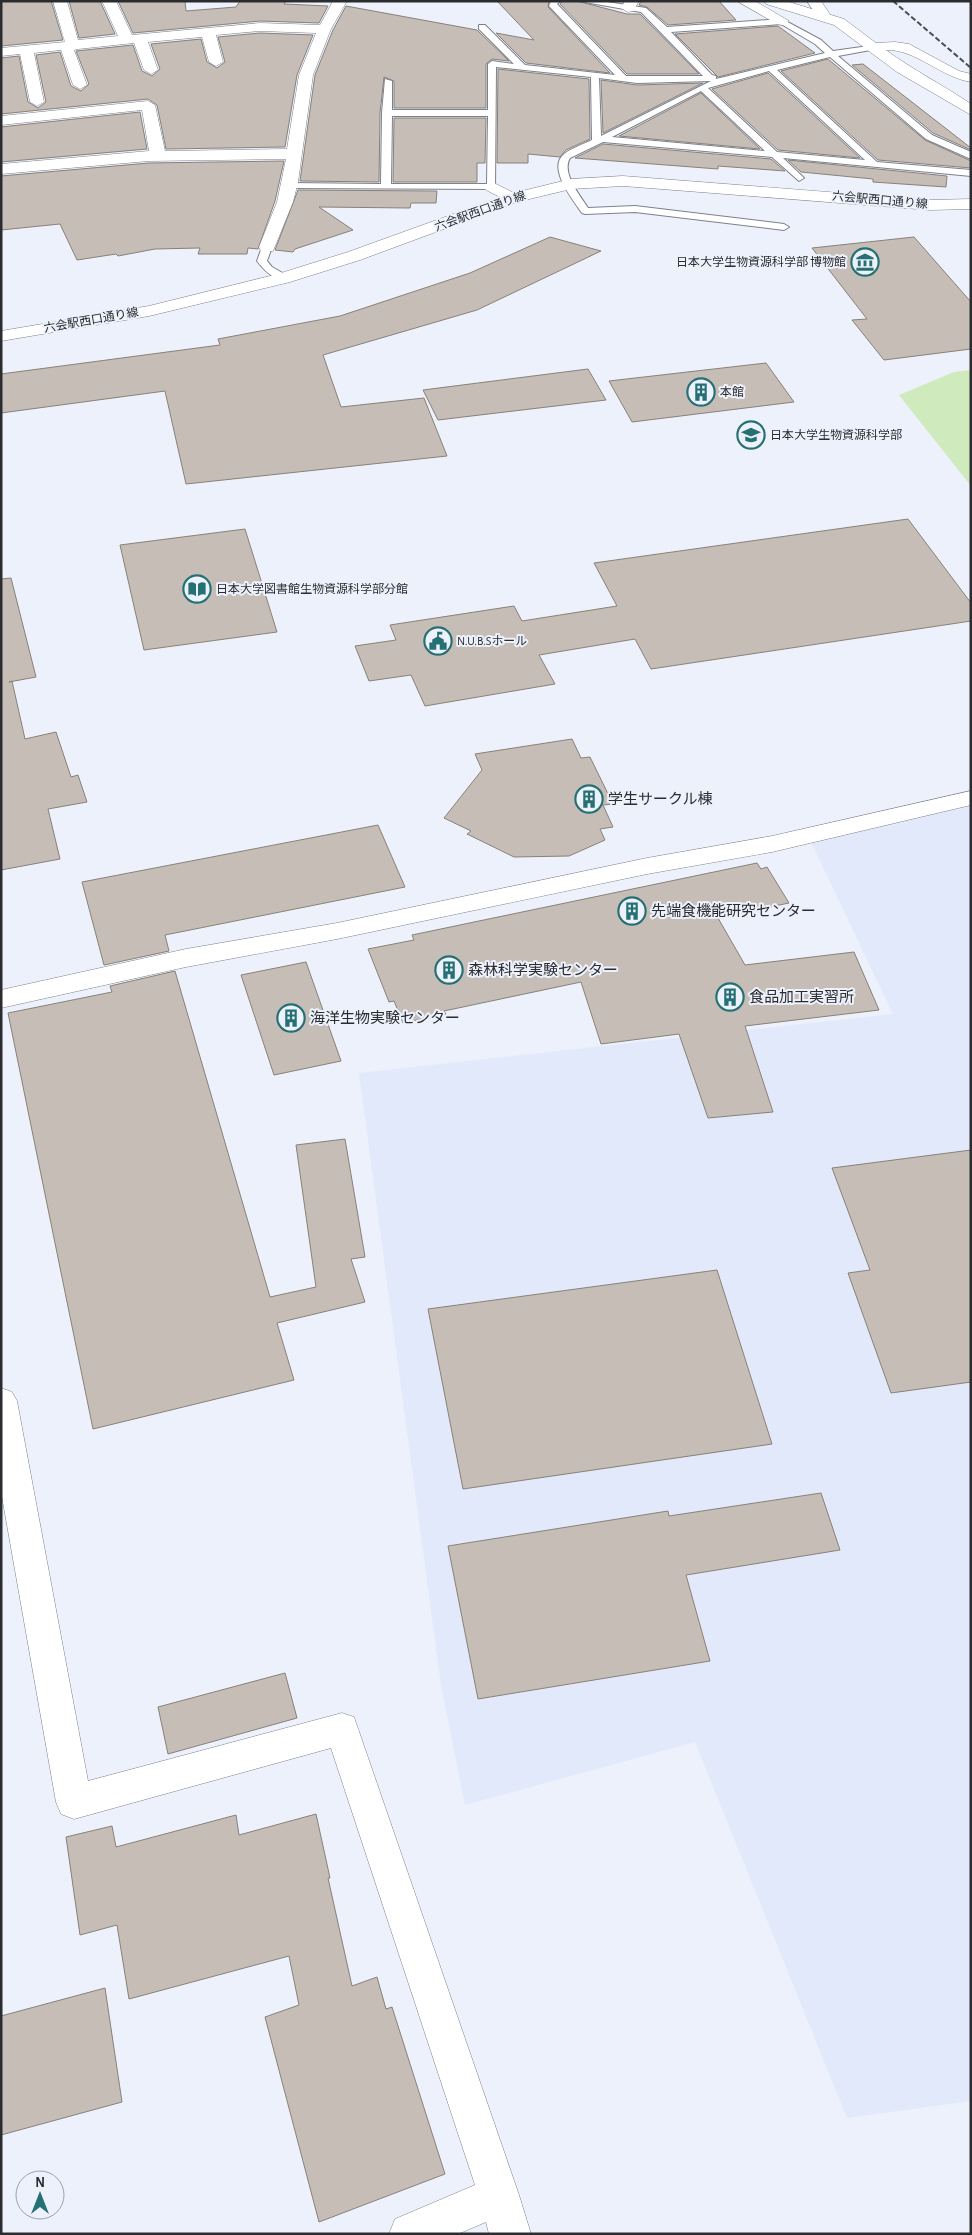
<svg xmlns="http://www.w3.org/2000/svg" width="972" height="2235" viewBox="0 0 972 2235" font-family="'Alegreya Sans','Noto Sans JP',sans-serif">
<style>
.built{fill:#e2e9fb}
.green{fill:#cfeabc}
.building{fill:#c6beb6;stroke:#888179}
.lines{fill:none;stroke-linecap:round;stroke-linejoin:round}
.service-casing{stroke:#7d818b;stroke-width:2}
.minor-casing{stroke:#7d818b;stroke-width:1}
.tertiary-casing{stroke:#7d818b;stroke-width:1}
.service{fill:#fff;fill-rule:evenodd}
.minor{fill:#fff;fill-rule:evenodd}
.tertiary{fill:#fff;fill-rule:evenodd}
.rail{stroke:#4b4d52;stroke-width:2;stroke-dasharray:5.5 2.5;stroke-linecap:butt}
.labels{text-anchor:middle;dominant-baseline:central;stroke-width:4;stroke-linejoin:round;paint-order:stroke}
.far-street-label{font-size:12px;fill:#2b2c30;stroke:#ecf1fb}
.far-poi-label{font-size:12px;fill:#2b2c30;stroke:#ecf1fb;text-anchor:start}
.poi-label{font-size:15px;fill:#2b2c30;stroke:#ecf1fb;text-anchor:start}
</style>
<rect width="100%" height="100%" fill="#ecf1fb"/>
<!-- built -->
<path class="built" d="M971 803V2101L847 2118 695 1742 465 1805 441 1685 359 1073 893 1014 810 840Z"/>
<!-- green -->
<path class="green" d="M971 370V486L899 395 954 372Z"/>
<!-- building -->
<g class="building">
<path d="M1 1H51L63 40 1 46Z"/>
<path d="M69 1H100L115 34 79 38Z"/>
<path d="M118 1H185L186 11 236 7 240 1H286L284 4 328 6 319 23 260 21 133 33Z"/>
<path d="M497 1H549L548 7 610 73 526 63 496 33 534 40Z"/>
<path d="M562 1H577L627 14H640L699 74H627L560 4Z"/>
<path d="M641 1H719L736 20 668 25 647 7 639 5Z"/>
<path d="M346 6 477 30 509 61 492 59 486 64V108H394V81L384 77 380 113 379 182 300 181 315 75 333 30Z"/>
<path d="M778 26 815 53 718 77 675 34Z"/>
<path d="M260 33 313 35 297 75 285 147 166 149 157 105 148 99 1 114V58L19 56 28 102 38 108 46 102 36 55 60 52 71 86 81 91 89 84 76 51 133 45 142 71 152 76 160 69 151 44 201 39 207 62 217 68 225 62 218 37Z"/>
<path d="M828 59 925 140 971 161V168L878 160 781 71Z"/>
<path d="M863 64 971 148V150L933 133 852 65Z"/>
<path d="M498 69 589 79 590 139 566 150 560 157 528 154V163H497Z"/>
<path d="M768 73 860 158 778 150 712 89Z"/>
<path d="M601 80 637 85 703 83 603 133Z"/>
<path d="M701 93 760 149 619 136Z"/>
<path d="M140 112 147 149 1 162V127Z"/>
<path d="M394 118H486L485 163H477V182H393Z"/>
<path d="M603 144 771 159 785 171 718 166V169L575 158Z"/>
<path d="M788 160 947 176 946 187 873 182V179L801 172Z"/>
<path d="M284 161 275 201 258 249 248 248 247 254H198L200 248 155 249 118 256 116 254 77 260 60 224 1 230V176L149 163Z"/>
<path d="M298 190 437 191 436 203H411L410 208 319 207 353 230 295 249 293 252 275 250Z"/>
<path d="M550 237 601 251 477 310 323 355 341 407 424 398 447 456 186 484 165 391 1 413V374L220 345 218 339 340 316 470 273Z"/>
<path d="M914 237 971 302V349L884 360 852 320 867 319 812 248Z"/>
<path d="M766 363 794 402 632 422 609 381Z"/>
<path d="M588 369 606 400 438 420 423 390Z"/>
<path d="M908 519 971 603V621L651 669 635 639 539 655 555 684 425 706 411 675 369 681 355 646 396 640 390 625 514 606 522 621 617 606 594 563Z"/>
<path d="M245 529 277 632 144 650 120 545Z"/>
<path d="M11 578 36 677 9 682 12 681 25 739 56 732 71 777 78 775 87 802 48 809 60 859 1 870V579Z"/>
<path d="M572 739 581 758 590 757 613 804 603 805 613 827 600 829 605 840 569 856 514 857 467 834 471 831 444 818 482 770 475 754Z"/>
<path d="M378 825 405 887 165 935 169 951 104 965 82 882Z"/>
<path d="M757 863 761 869 767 867 789 903 718 918 745 965 854 952 879 1010 745 1026 773 1112 708 1118 679 1034 601 1044 581 982 444 1011 446 1014 403 1023 394 1001 389 1002 368 949 414 940 412 935Z"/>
<path d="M306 962 341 1061 274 1075 241 975Z"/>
<path d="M175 971 270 1297 316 1287 296 1145 345 1139 365 1257 351 1259 365 1302 277 1323 294 1380 93 1429 8 1013 112 992 110 986Z"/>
<path d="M971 1150V1382L891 1393 848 1273 870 1270 832 1168Z"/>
<path d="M717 1270 772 1444 463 1489 428 1309Z"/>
<path d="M821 1493 840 1550 686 1575 710 1661 478 1699 448 1546 668 1511 669 1516Z"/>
<path d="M285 1673 297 1718 168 1754 158 1707Z"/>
<path d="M316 1814 330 1878H328L352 1986 377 1977 386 2009 392 2007 445 2174 319 2222 265 2017 299 2005 289 1956 129 1999 117 1925 80 1935 66 1837 112 1826 116 1847 236 1815 239 1835Z"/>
<path d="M105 1988 122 2102 1 2135V2016Z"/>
</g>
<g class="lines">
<!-- service casing -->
<g class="service-casing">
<g id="service">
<path d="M551 1H560L557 4 626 76H703L641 12 579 1H601L646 8 667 27 782 19 821 40 833 51 876 45V49L838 56 932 135 971 152V159L926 139 830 57 777 70 877 162 971 170V176L783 158 804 178 799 181 772 157 603 142 570 158C561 173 580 195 588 208L635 206 784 224 789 227 784 230 635 212 585 214 582 213C573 200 547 168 564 154 572 148 584 144 592 140L591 77 496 67 495 189 286 188 284 186 289 183 381 184 382 113 385 79 392 81V110H488V64L492 61 514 64 479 29V25H485L525 65 615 75 549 6ZM781 24 815 44 825 53 716 79V76L712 75 671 32ZM769 71 865 160 777 152 708 88ZM599 78 637 83 711 81 601 136ZM701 91 765 151 612 137ZM392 116H488L487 184H391Z"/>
<path d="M267 244 272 247 267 261 272 267 288 276V280C275 282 264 270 257 261L262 247Z"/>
</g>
</g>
<!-- minor casing -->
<g class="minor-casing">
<g id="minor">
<path d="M53 1H67L78 40 118 36 102 1H116L132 35 260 23 320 25 333 1H347L331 29 313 75 298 182 293 202 273 251H261L259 247 277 202 286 159 149 161 1 174V164L149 151 142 110 1 125V116L148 101 155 105 165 151 287 149 299 75 316 33 260 31 216 35 223 62 216 66 209 62 202 37 148 42 158 70 151 74 144 70 134 43 78 49 74 50 87 85 80 89 73 85 61 50 34 53 44 102 37 106 30 102 20 54 1 56V48L65 42Z"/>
<path d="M625 1H639L633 11 628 12 621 8Z"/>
<path d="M737 1H755L789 21 782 25 777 24Z"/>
<path d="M807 1H821L831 16 829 19H819Z"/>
<path d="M492 182 518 195 520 198 512 203 486 190 484 187 486 184Z"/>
<path d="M971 791V805L772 852 647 874 337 939 186 967 1 1008V990L186 949 337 923 647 858 772 836Z"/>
<path d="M1 1388 12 1392 17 1401 88 1781 342 1713 354 1717 519 2195 531 2234H489L486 2222 458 2234H389L395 2219 475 2185 331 1748 74 1819 61 1814 56 1802 1 1491Z"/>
</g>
</g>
<!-- tertiary casing -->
<g class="tertiary-casing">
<g id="tertiary">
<path d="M764 1H786L844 19 876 43 895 42 909 44 959 71 971 74V82C940 77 916 49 886 50 913 70 943 85 971 104V115L897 72 834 25 766 4Z"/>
<path d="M623 176 930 200 971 199V209L930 210 623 186 571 189 517 202 360 260 290 282 149 316 1 341V331L149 306 278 274 348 252 506 195 571 179Z"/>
</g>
</g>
<!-- service -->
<use href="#service" class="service"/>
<!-- minor -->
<use href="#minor" class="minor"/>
<!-- tertiary -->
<use href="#tertiary" class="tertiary"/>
<!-- rail -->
<path class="rail" d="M893 1 971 68"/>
</g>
<!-- icons -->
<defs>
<g id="museum-ring" transform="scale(1.4375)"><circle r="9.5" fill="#ecf1fb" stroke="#257073" stroke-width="1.5"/><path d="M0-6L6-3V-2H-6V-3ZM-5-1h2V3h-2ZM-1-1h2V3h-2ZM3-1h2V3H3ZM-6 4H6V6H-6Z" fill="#257073"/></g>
<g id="building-ring" transform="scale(1.4375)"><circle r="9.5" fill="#ecf1fb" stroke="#257073" stroke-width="1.5"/><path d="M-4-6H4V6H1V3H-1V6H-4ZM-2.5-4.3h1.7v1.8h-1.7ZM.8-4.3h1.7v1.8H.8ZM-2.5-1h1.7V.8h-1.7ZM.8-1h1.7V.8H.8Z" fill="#257073"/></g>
<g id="university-ring" transform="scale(1.4375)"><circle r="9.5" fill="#ecf1fb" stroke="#257073" stroke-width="1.5"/><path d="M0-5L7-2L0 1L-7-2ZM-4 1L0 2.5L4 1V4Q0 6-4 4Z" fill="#257073"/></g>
<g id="library-ring" transform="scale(1.4375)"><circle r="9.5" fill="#ecf1fb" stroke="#257073" stroke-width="1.5"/><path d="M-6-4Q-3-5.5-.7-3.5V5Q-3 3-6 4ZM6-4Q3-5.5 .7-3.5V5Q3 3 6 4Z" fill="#257073"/></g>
<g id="civic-ring" transform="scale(1.4375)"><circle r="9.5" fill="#ecf1fb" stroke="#257073" stroke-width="1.5"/><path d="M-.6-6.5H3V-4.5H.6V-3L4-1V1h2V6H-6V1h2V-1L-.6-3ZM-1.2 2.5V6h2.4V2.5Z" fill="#257073"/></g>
</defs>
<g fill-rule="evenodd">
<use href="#museum-ring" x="865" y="262"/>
<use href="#building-ring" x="701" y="392"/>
<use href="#university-ring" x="751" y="435"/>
<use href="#library-ring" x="197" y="589"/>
<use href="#civic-ring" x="438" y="641"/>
<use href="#building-ring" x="589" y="799"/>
<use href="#building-ring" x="632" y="911"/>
<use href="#building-ring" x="449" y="970"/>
<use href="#building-ring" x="730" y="997"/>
<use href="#building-ring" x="291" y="1018"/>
</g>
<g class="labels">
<!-- far-street labels -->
<g class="far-street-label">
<text transform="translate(880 200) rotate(5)">六会駅西口通り線</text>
<text transform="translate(480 211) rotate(-20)">六会駅西口通り線</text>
<text transform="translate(91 320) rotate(-10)">六会駅西口通り線</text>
</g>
<!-- far-poi labels -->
<g class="far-poi-label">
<text x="846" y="262" text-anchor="end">日本大学生物資源科学部 博物館</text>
<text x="720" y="392">本館</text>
<text x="770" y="435">日本大学生物資源科学部</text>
<text x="216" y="589">日本大学図書館生物資源科学部分館</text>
<text x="457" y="641">N.U.B.Sホール</text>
</g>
<!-- poi labels -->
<g class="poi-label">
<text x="608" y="799">学生サークル棟</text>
<text x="651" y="911">先端食機能研究センター</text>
<text x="468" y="970">森林科学実験センター</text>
<text x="749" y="997">食品加工実習所</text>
<text x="310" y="1018">海洋生物実験センター</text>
</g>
</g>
<!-- border -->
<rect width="972" height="2235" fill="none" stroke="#2b2c30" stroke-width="5"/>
<!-- north arrow -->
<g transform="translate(40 2195)"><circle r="24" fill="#ecf1fb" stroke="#9fa2aa"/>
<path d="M0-4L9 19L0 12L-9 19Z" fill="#257073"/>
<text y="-8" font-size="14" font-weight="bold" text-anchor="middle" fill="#2b2c30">N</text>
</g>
</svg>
